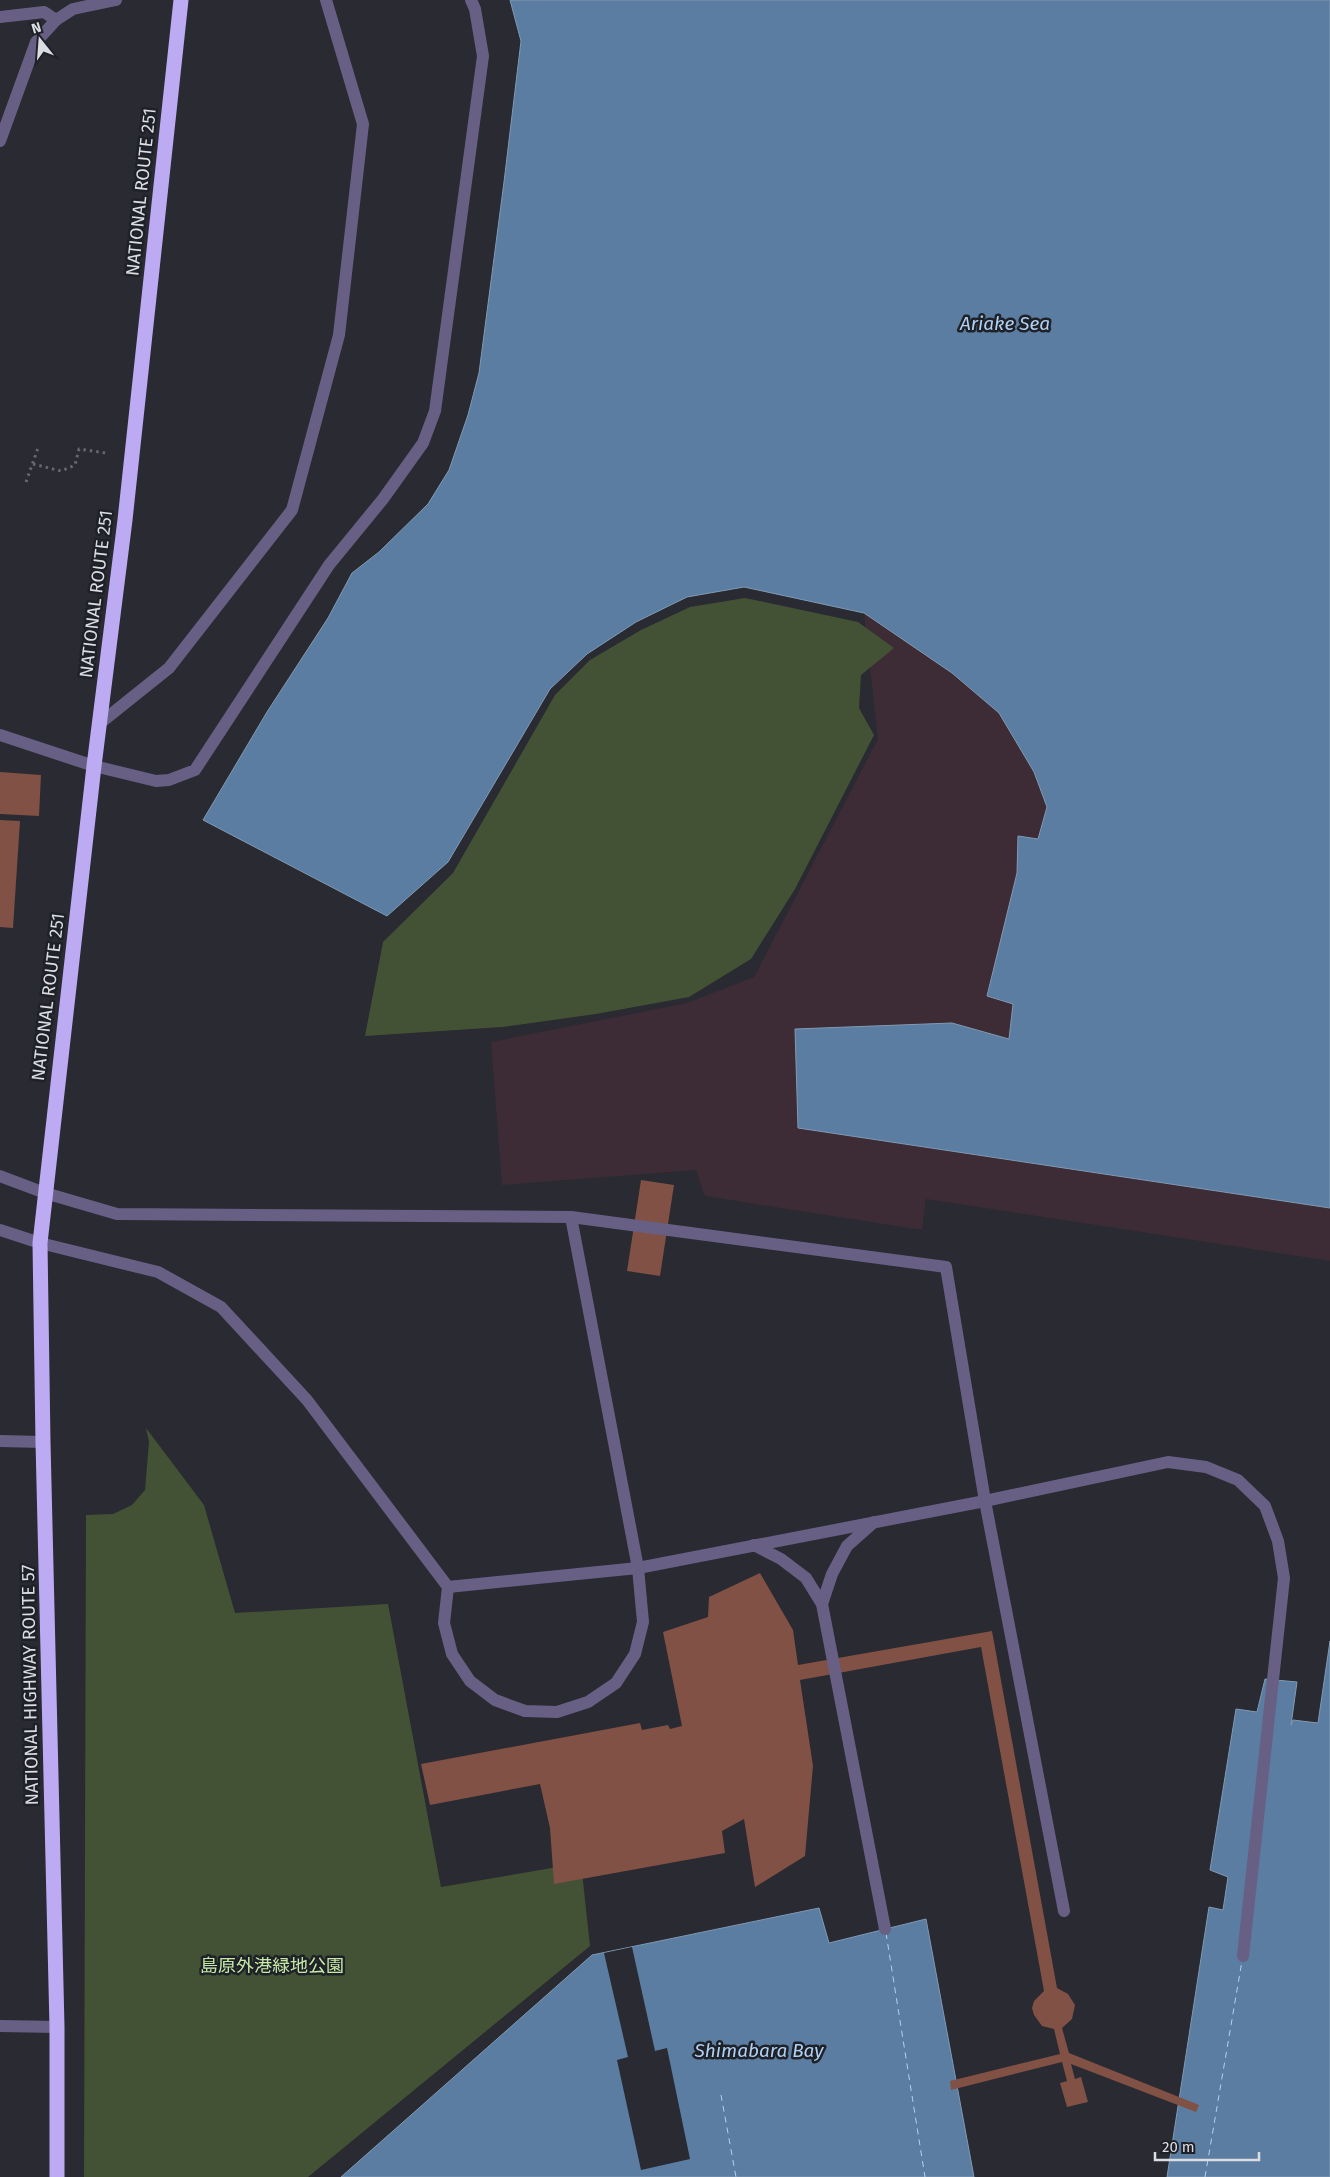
<svg xmlns="http://www.w3.org/2000/svg" width="1330" height="2177" viewBox="0 0 1330 2177" font-family="'Fira Sans','Noto Sans JP',sans-serif">
<style>
.industrial{fill:#3d2c36}
.green{fill:#435235}
.water{fill:#5a7da1;stroke:#819ab4}
.pier{fill:#292a32}
.lines{fill:none;stroke-linecap:round;stroke-linejoin:round}
.ferry{stroke:#b1d1f3;stroke-width:1;stroke-dasharray:6 5;stroke-linecap:butt}
.building{fill:#805144}
.path{stroke:#66686f;stroke-width:3;stroke-dasharray:2.5 4;stroke-linecap:butt}
.minor{stroke:#686084;stroke-width:12}
.highway{stroke:#bcabf3;stroke-width:15}
.labels{text-anchor:middle;dominant-baseline:central;stroke-width:5;stroke-linejoin:round;paint-order:stroke}
.street-label{font-size:18px;fill:#dbdde2;stroke:#1f2128}
.park-label{font-size:18px;fill:#c6eaa6;stroke:#1f2128}
.water-label{font-size:19px;font-style:italic;fill:#b1d1f3;stroke:#1f2128}
</style>
<rect width="100%" height="100%" fill="#292a32"/>
<!-- industrial -->
<path class="industrial" d="M864 613 952 673 999 713 1034 772 1047 807 1038 840 1018 837 1017 873 987 996 1013 1004 1009 1039 952 1023 798 1128 1330 1208V1261L926 1199 922 1230 705 1196 696 1170 502 1185 491 1042 687 1003 754 977 878 739Z"/>
<!-- green -->
<g class="green">
<path d="M745 598 858 622 894 648 861 675 859 708 874 735 795 889 751 959 689 997 596 1014 502 1027 365 1036 383 942 453 873 555 695 590 660 641 630 690 607Z"/>
<path d="M146 1428 204 1505 235 1613 388 1604 441 1887 581 1863 590 1946 308 2177H84L86 1515 113 1514 132 1505 145 1490 149 1442Z"/>
</g>
<!-- water -->
<g class="water">
<path d="M510 0H1330V1208L798 1128 795 1029 952 1023 1009 1039 1013 1004 987 996 1017 873 1018 836 1038 839 1047 807 1034 772 999 713 952 673 864 613 744 587 687 597 636 622 587 654 550 689 448 862 387 916 203 820 267 712 328 618 352 573 379 552 428 504 449 470 468 415 479 373 504 182 521 41Z"/>
<path d="M1330 1641V2177H1167L1209 1907 1223 1910 1228 1877 1210 1870 1236 1709 1257 1712 1265 1679 1297 1682 1291 1725 1293 1720 1318 1723Z"/>
<path d="M819 1908 829 1943 926 1919 974 2177H341L592 1955Z"/>
</g>
<!-- pier -->
<path class="pier" d="M632 1947 655 2051 667 2048 690 2159 641 2170 617 2060 628 2057 604 1953Z"/>
<g class="lines">
<!-- ferry -->
<g class="ferry">
<path d="M886 1933 925 2177"/>
<path d="M721 2095 736 2177"/>
<path d="M1205 2177 1242 1961"/>
</g>
</g>
<!-- building -->
<g class="building">
<path d="M0 772 41 775 39 816 0 814Z"/>
<path d="M0 820 20 821 13 928 0 927Z"/>
<path d="M641 1180 674 1185 660 1276 627 1271Z"/>
<path d="M760 1573 793 1630 798 1665 992 1631 1057 1988 1068 1994 1075 2005 1072 2019 1062 2028 1069 2053 1199 2105 1196 2112 1071 2064 1075 2079 1081 2077 1088 2102 1067 2107 1060 2083 1067 2081 1062 2062 951 2090 950 2081 1060 2054 1054 2029 1042 2026 1034 2015 1032 2008 1034 2001 1044 1991 981 1647 800 1680 813 1766 805 1856 755 1887 744 1819 722 1831 725 1853 554 1884 550 1828 540 1784 430 1805 421 1764 640 1723 642 1730 668 1725 670 1729 682 1726 663 1632 708 1617 709 1597Z"/>
</g>
<g class="lines">
<!-- path -->
<g class="path">
<path d="M33 464 61 471 75 465 79 449 106 453"/>
<path d="M26 482 38 448"/>
</g>
<!-- minor -->
<g class="minor">
<path d="M0 17 44 12 56 20"/>
<path d="M0 141 36 42 56 20 73 9 116 0"/>
<path d="M99 724 169 668 292 510 339 335 363 124 326 0"/>
<path d="M0 735 94 766 156 781 169 780 195 770 329 565 383 499 423 443 435 411 483 56 475 9 471 0"/>
<path d="M0 1176 45 1193 117 1214 571 1217 638 1568 643 1622 635 1654 616 1683 588 1702 557 1712 525 1711 495 1700 470 1681 452 1654 444 1623 448 1587 307 1400 221 1307 158 1272 40 1243 0 1230"/>
<path d="M571 1217 946 1267 985 1501 1064 1911"/>
<path d="M0 1441 43 1442"/>
<path d="M754 1545 781 1559 806 1578 822 1604 885 1929"/>
<path d="M448 1587 638 1568 985 1501 1168 1462 1206 1467 1238 1480 1265 1506 1278 1541 1284 1578 1243 1956"/>
<path d="M822 1604 832 1574 847 1546 874 1522"/>
<path d="M0 2026 57 2027"/>
</g>
<!-- highway -->
<path class="highway" d="M57 2177V2027L43 1442 40 1243 94 766 125 520 181 0"/>
</g>
<g class="labels">
<!-- street labels -->
<g class="street-label">
<text transform="translate(141 192) rotate(-84)">NATIONAL ROUTE 251</text>
<text transform="translate(96 594) rotate(-83)">NATIONAL ROUTE 251</text>
<text transform="translate(48 997) rotate(-83)">NATIONAL ROUTE 251</text>
<text transform="translate(30 1685) rotate(-91)">NATIONAL HIGHWAY ROUTE 57</text>
</g>
<!-- park labels -->
<g class="park-label">
<text x="272" y="1966">島原外港緑地公園</text>
</g>
<!-- water labels -->
<g class="water-label">
<text x="1005" y="323">Ariake Sea</text>
<text x="759" y="2050">Shimabara Bay</text>
</g>
</g>
<!-- north arrow -->
<g transform="translate(40 40) rotate(343)" stroke="#1f2128" stroke-width="4" paint-order="stroke">
<path d="M0-4L9 19L0 12L-9 19Z" fill="#dbdde2"/>
<text y="-8" font-size="14" font-weight="bold" text-anchor="middle" fill="#dbdde2">N</text>
</g>
<!-- scale -->
<path d="M1155 2152v8h104v-8" fill="none" stroke="#dbdde2" stroke-width="2.5"/>
<text x="1162" y="2152" font-size="15" fill="#dbdde2" stroke="#1f2128" stroke-width="4" paint-order="stroke">20 m</text>
</svg>
